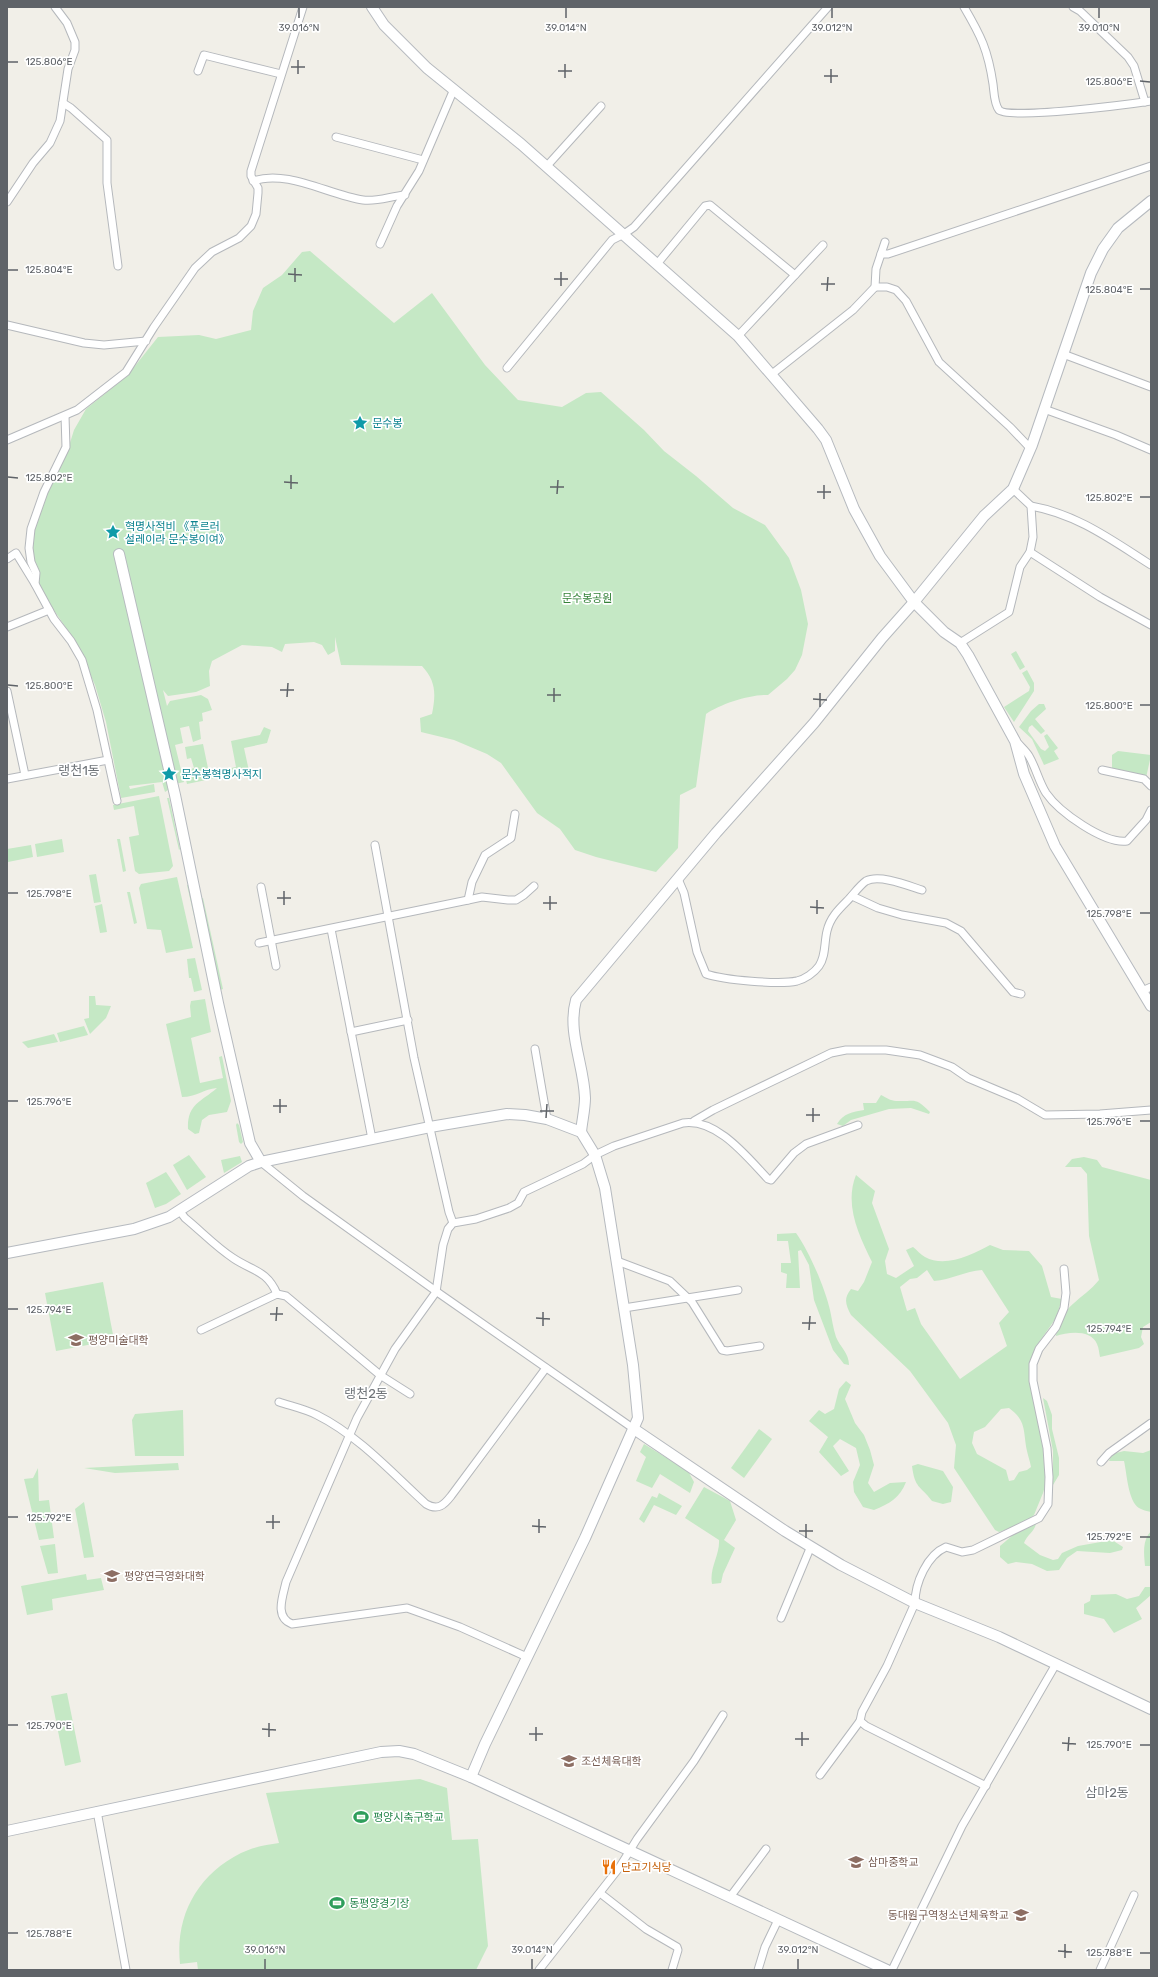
<svg xmlns="http://www.w3.org/2000/svg" width="1158" height="1977" viewBox="0 0 1158 1977" font-family="Rubik,'Noto Sans KR',sans-serif">
<style>
.green{fill:#c5e8c5;fill-rule:evenodd}
.lines{fill:none;stroke-linecap:round;stroke-linejoin:round}
.street-casing{stroke:#b5b8bc;stroke-width:9}
.secondary-casing{stroke:#b6babf;stroke-width:12}
.street{stroke:#fff;stroke-width:7}
.secondary{stroke:#fff;stroke-width:10}
.ticks{fill:none;stroke:#5f6368;stroke-width:1.5}
.labels{text-anchor:middle;dominant-baseline:central;stroke-width:3.5;stroke-linejoin:round;paint-order:stroke}
.culture-label{font-size:11px;fill:#0d838f;stroke:#fff;text-anchor:start}
.park-label{font-size:11px;fill:#348238;stroke:#fff}
.education-label{font-size:11px;fill:#785e54;stroke:#fff;text-anchor:start}
.leisure-label{font-size:11px;fill:#27864d;stroke:#fff;text-anchor:start}
.food-label{font-size:11px;fill:#c56008;stroke:#fff;text-anchor:start}
.quarter-label{font-size:13px;fill:#70757a;stroke:#fff}
.ticks-label{font-size:10px;text-anchor:middle;fill:#5f6368;stroke:#fff;stroke-width:3.5;stroke-linejoin:round;paint-order:stroke}
</style>
<rect width="100%" height="100%" fill="#f1efe8"/>
<!-- green -->
<g class="green">
<path d="M310 251 394 323 432 293 485 365 518 400 562 407 586 393 601 392 644 430 664 451 696 476 733 508 765 525 789 558 801 590 808 624 802 655 795 670 787 679 768 695C751 694 720 704 706 714L696 787 680 795 678 848 656 872 596 857 575 850 560 829 537 813 501 763 487 754 454 740 421 732 420 718 432 714C436 694 436 681 422 666L341 665 335 637V651L328 655 322 645 314 642 285 644 282 652 272 647 242 645 212 661 209 671 210 686 196 692 168 696 163 690 167 706 170 701 201 695 208 699 212 710 202 713 203 721 199 722 201 739 193 742 189 726 180 728 183 743 175 745 184 782 175 784 167 781 168 790 165 792 162 782 129 786 130 789 154 784 155 792 121 798 106 722 95 685 75 641 47 600 27 561 26 548 42 496 68 449 74 430 86 409 127 376 158 337 199 335 216 339 251 330 253 311 263 288 282 275 302 252Z"/>
<path d="M1016 651 1025 667 1020 670 1011 654Z"/>
<path d="M1027 670 1034 683V691L1014 722 1004 707 1029 691 1030 687 1022 673Z"/>
<path d="M1039 704H1044L1046 709 1035 719 1045 731 1041 734 1032 725 1029 727 1028 731 1041 749 1045 751 1049 747 1044 736 1047 734 1058 748 1054 751 1059 759 1044 765 1032 739 1019 727 1031 711Z"/>
<path d="M264 727 271 730 267 743 244 748 249 771 187 784 184 771 194 768 191 758 187 759 185 747 203 744 209 773 236 767 231 741 260 735Z"/>
<path d="M1118 751 1151 755 1146 778 1112 769V755Z"/>
<path d="M159 796 173 866 169 871 139 874 135 871 129 837 139 835 134 806 114 810 113 805Z"/>
<path d="M167 798H169L180 849 179 850Z"/>
<path d="M62 839 64 852 37 857 35 844Z"/>
<path d="M117 839H120L126 871 123 872Z"/>
<path d="M31 845 33 857 8 862 7 849Z"/>
<path d="M96 874 101 902 94 903 89 875Z"/>
<path d="M177 877 193 948 166 953 161 930 147 929 139 888 141 884Z"/>
<path d="M187 885H188L202 947H201Z"/>
<path d="M127 892H130L137 923 134 924Z"/>
<path d="M203 898 223 989 220 990 200 899Z"/>
<path d="M102 904 107 932 100 933 95 906Z"/>
<path d="M195 958 202 990 194 992 191 978H189L187 959Z"/>
<path d="M89 996H95L96 1005 111 1006 106 1018 90 1034 84 1019 89 1018Z"/>
<path d="M205 999 211 1032 191 1038 200 1083 223 1078 219 1057 222 1056 231 1101 227 1112 209 1115 202 1120 199 1133 195 1134 188 1129C187 1104 201 1102 217 1088 204 1089 196 1097 182 1097L166 1024 191 1017 190 1006 191 1001Z"/>
<path d="M84 1026 88 1035 60 1042 57 1033Z"/>
<path d="M54 1034 58 1042 28 1048 22 1042Z"/>
<path d="M881 1095C885 1097 891 1101 896 1101 916 1102 914 1096 930 1112L929 1114 911 1108 889 1109 851 1120 843 1126 837 1124C844 1113 852 1112 864 1110L863 1103H876Z"/>
<path d="M237 1123 239 1125 243 1142 241 1144 239 1142 236 1125Z"/>
<path d="M189 1155 206 1177 187 1190 173 1165Z"/>
<path d="M240 1156 242 1162 224 1173 221 1160Z"/>
<path d="M1084 1157 1097 1160 1102 1167 1151 1180V1322L1143 1327 1141 1337 1144 1344 1139 1348 1100 1357C1099 1353 1099 1348 1097 1344 1091 1329 1068 1332 1056 1336 1059 1306 1083 1300 1099 1280L1089 1236 1087 1174 1081 1167H1065L1072 1159Z"/>
<path d="M166 1172 181 1194 166 1204 155 1208 146 1183Z"/>
<path d="M856 1175 875 1191 872 1203 889 1249 885 1261 887 1274 896 1278 914 1266 906 1250 913 1247C917 1250 921 1255 925 1257 945 1268 972 1255 990 1245L1003 1250 1029 1251 1042 1266 1051 1297 1062 1299 1056 1318 1035 1348 1030 1362 1031 1385 1045 1460 1047 1480 1043 1493 1034 1515 1024 1523 999 1532 995 1530 954 1468 956 1445 948 1423 910 1371 851 1315C846 1305 843 1299 851 1289L858 1291 864 1282 872 1262C859 1235 844 1205 856 1175ZM927 1270 934 1281C951 1280 965 1271 982 1270L1009 1312 999 1323 1007 1346 960 1379 921 1324 915 1308 907 1311 900 1287 910 1279 917 1278ZM1009 1408C1027 1421 1023 1432 1027 1451 1028 1456 1030 1461 1031 1467L1027 1470 1019 1472 1014 1480 1009 1481 1006 1470 977 1454 972 1443 974 1432 985 1427 1001 1409Z"/>
<path d="M796 1233C809 1251 825 1288 830 1310 832 1319 833 1328 836 1337 840 1347 849 1353 849 1365L844 1364 833 1350 814 1300 809 1265 801 1250 798 1251 800 1288H786L787 1274 781 1272V1263H791L788 1241H777V1234Z"/>
<path d="M103 1282 114 1340 56 1351 45 1293Z"/>
<path d="M846 1381 851 1385 845 1399 855 1423 864 1435 870 1450 874 1465 868 1483 874 1492 890 1483 906 1482C900 1498 889 1504 874 1510L863 1507 854 1492 853 1482 860 1465 856 1448 840 1439 833 1446 849 1471 841 1476 819 1452 828 1437 809 1421 819 1410 825 1414 834 1409 839 1389Z"/>
<path d="M1043 1398 1047 1401 1052 1415V1429L1059 1458V1475L1053 1485V1451Z"/>
<path d="M183 1410 184 1456H135L132 1420 135 1414Z"/>
<path d="M759 1429 772 1439 744 1478 731 1468Z"/>
<path d="M644 1444 688 1471 694 1482 690 1493 660 1474 652 1488 636 1481 646 1457 640 1452Z"/>
<path d="M1151 1450V1512C1147 1511 1142 1510 1139 1508 1128 1501 1127 1474 1124 1461H1109L1112 1454 1124 1451 1143 1453Z"/>
<path d="M178 1463 179 1470 115 1473 84 1468Z"/>
<path d="M918 1464 943 1471 953 1487 951 1502 943 1504 932 1501C920 1485 915 1489 912 1466Z"/>
<path d="M38 1468 39 1501 49 1500 54 1538 39 1540 24 1479 33 1478Z"/>
<path d="M704 1487 730 1501 736 1520 724 1540 735 1548 723 1574 721 1583 712 1584C709 1568 720 1555 719 1540L685 1518Z"/>
<path d="M659 1493 682 1506 676 1515 654 1505 644 1523 639 1519 652 1496 657 1498Z"/>
<path d="M84 1502 94 1557 84 1558 75 1509Z"/>
<path d="M1036 1524C1034 1532 1027 1535 1024 1543L1040 1555 1053 1560 1058 1559 1062 1553 1078 1546 1112 1540 1123 1547 1122 1550 1110 1553 1077 1551 1067 1558 1059 1570 1047 1571 1032 1564 1016 1562 1008 1564 1000 1557V1546L1013 1535Z"/>
<path d="M1151 1531V1566H1145C1144 1553 1142 1541 1151 1531Z"/>
<path d="M55 1544 58 1573 48 1574 40 1546Z"/>
<path d="M86 1574 87 1580 101 1578 104 1590 52 1599 53 1610 27 1615 21 1586Z"/>
<path d="M1145 1587H1151V1595L1136 1608 1142 1619 1114 1633 1104 1619 1084 1614V1604L1090 1601 1091 1595 1116 1594 1127 1599 1139 1596Z"/>
<path d="M67 1693 81 1762 65 1766 51 1696Z"/>
<path d="M420 1779 447 1788 452 1840 478 1839 488 1946 476 1970H198L197 1962 180 1964C175 1916 197 1875 241 1853 253 1847 266 1845 279 1843L266 1793Z"/>
</g>
<g class="lines">
<!-- street casing -->
<g class="street-casing">
<g id="street">
<path d="M964 7C981 36 988 50 993 84 994 91 994 104 999 110 1008 120 1131 104 1151 101"/>
<path d="M1073 7 1080 11 1128 57 1134 66 1145 102"/>
<path d="M198 71 204 55 281 74"/>
<path d="M63 103 71 108 107 140V183L118 266"/>
<path d="M336 137 423 160"/>
<path d="M546 167 601 106"/>
<path d="M253 181C287 169 329 195 363 200 377 202 391 196 405 195"/>
<path d="M7 202 33 163 50 143 60 121 68 69 75 50V42L67 23 55 7"/>
<path d="M380 244 397 206 419 171 454 89"/>
<path d="M881 254H888L1151 166"/>
<path d="M657 264 705 206 710 205 795 275"/>
<path d="M875 287H887L896 290 906 301 939 362 1010 427 1031 449"/>
<path d="M7 325 84 343 104 345 146 341"/>
<path d="M738 336 823 245"/>
<path d="M1063 354 1151 387"/>
<path d="M507 368 612 240 624 234 634 227 828 7"/>
<path d="M772 374 853 310 875 287 876 269 885 242"/>
<path d="M1044 409 1116 435 1151 450"/>
<path d="M65 416 66 447 44 492 31 529 29 548 31 562 36 573 35 584 54 619 71 641 82 660 97 710 117 801"/>
<path d="M7 440 77 410 126 372 154 327 195 268 212 252 239 238 251 226 256 214 258 193V188L251 176V171L303 7"/>
<path d="M1031 506C1077 514 1113 541 1151 565"/>
<path d="M1030 552 1100 597 1151 625"/>
<path d="M7 559 16 553 35 584"/>
<path d="M7 627 49 610"/>
<path d="M960 643 1009 612 1020 567 1030 552 1033 537 1031 506 1013 489"/>
<path d="M7 691 25 775"/>
<path d="M1017 742C1021 747 1026 751 1029 756 1036 768 1039 782 1046 793 1059 812 1104 844 1127 841L1146 820 1151 810"/>
<path d="M1102 770 1144 779 1151 786"/>
<path d="M7 779 108 760"/>
<path d="M375 845 414 1058 449 1212 453 1223"/>
<path d="M678 879 684 893 697 952 706 974C724 980 779 985 797 981 805 979 814 973 819 966 826 956 824 943 827 931 830 918 838 910 847 901 853 895 859 886 866 881 880 874 909 886 922 890"/>
<path d="M261 887 276 966"/>
<path d="M852 896 878 908 902 915 946 923 961 931 1013 992 1021 994"/>
<path d="M468 900 472 882 485 855 511 838 515 814"/>
<path d="M331 929 372 1139"/>
<path d="M259 943 468 900 482 897 508 900H516L524 895 534 886"/>
<path d="M1142 991 1151 987"/>
<path d="M351 1032 408 1020"/>
<path d="M535 1049 547 1119"/>
<path d="M694 1121 713 1110 831 1053 846 1050H886L920 1055 952 1067 968 1078 1018 1099 1045 1115 1100 1114 1151 1110"/>
<path d="M261 1162 303 1196 440 1294 634 1429"/>
<path d="M179 1210 185 1218C201 1231 216 1247 233 1258 252 1271 267 1270 277 1294"/>
<path d="M617 1261 670 1281 692 1302 722 1350 727 1351 760 1346"/>
<path d="M624 1308 738 1290"/>
<path d="M201 1330 277 1294 286 1296 380 1375 410 1394"/>
<path d="M279 1402C291 1406 305 1409 317 1415 359 1436 392 1473 426 1504 438 1511 444 1505 451 1496L546 1368"/>
<path d="M1101 1462 1109 1453 1151 1423"/>
<path d="M781 1618 811 1546"/>
<path d="M527 1657 460 1627 407 1608 292 1624C274 1617 283 1596 286 1582L357 1418 395 1349 436 1292 443 1245 448 1229 453 1223 476 1219 509 1208 518 1203 524 1192 583 1164 595 1155 614 1146 683 1123C717 1118 747 1157 768 1179L771 1180 794 1153 806 1144 858 1125"/>
<path d="M820 1775 860 1721"/>
<path d="M986 1786 866 1726 860 1721 862 1712 887 1666 915 1603C915 1583 927 1555 946 1547L962 1552 973 1550 1039 1518 1048 1504 1049 1477 1047 1448 1033 1381V1364L1039 1349 1056 1327 1064 1308 1066 1293 1064 1269"/>
<path d="M97 1811 126 1970"/>
<path d="M600 1893 646 1929 677 1947 678 1950 672 1970"/>
<path d="M730 1897 766 1849"/>
<path d="M539 1970 619 1868 637 1839 694 1761 723 1715"/>
<path d="M758 1970 765 1947 778 1920"/>
<path d="M892 1970 962 1826 1056 1664"/>
<path d="M1100 1970 1134 1895"/>
</g>
</g>
<!-- secondary casing -->
<g class="secondary-casing">
<g id="secondary">
<path d="M372 7 384 25 427 68 521 144 738 336 818 429 826 440 854 509 880 556 914 602 944 632 960 643 968 655 1015 741 1024 774 1055 846 1151 1006"/>
<path d="M119 554 175 795 218 1003 250 1143 261 1162"/>
<path d="M581 1132C582 1121 585 1109 585 1098 584 1065 567 1032 576 1000L716 833 814 723 882 638 914 602 984 516 1013 489 1032 445 1091 273 1103 249 1118 228 1151 201"/>
<path d="M7 1253 134 1229 169 1217 249 1166 261 1162 430 1127 507 1114 525 1115 547 1119 581 1132 595 1155 605 1188 633 1365 638 1418 585 1538 485 1744 471 1777"/>
<path d="M634 1429 785 1531 841 1565 915 1603 999 1637 1151 1709"/>
<path d="M7 1831 381 1752 399 1751 414 1754 471 1777 887 1970"/>
</g>
</g>
<!-- street -->
<use href="#street" class="street"/>
<!-- secondary -->
<use href="#secondary" class="secondary"/>
</g>
<!-- ticks -->
<path class="ticks" d="M299 18V8M566 18V8M832 18V8M1099 18V8M8 62H18M291 67H305M558 71H572M298 74V60M824 76H838M565 78V64M1140 81 1150 82M831 83V69M8 270H18M288 274 302 275M554 279H568M295 282V268M821 284H835M561 286V272M1140 289H1150M827 291 828 277M8 477 18 478M284 482 298 483M550 487H564M291 489V475M817 492H831M557 494 558 480M1140 497H1150M824 499V485M8 685 18 686M280 690H294M547 695H561M287 697 288 683M813 699 827 700M554 702V688M1140 705H1150M820 707V693M8 893H18M277 898H291M543 903H557M284 905V891M810 907 824 908M550 910V896M1140 913H1150M817 914V900M8 1101H18M273 1106H287M540 1111H554M280 1113V1099M806 1115H820M546 1118 547 1104M1140 1121H1150M813 1122V1108M8 1309H18M270 1314H283M536 1318 550 1319M276 1321 277 1307M802 1323H816M543 1326V1312M1140 1329H1150M809 1330 810 1316M8 1517H18M266 1522H280M532 1526 546 1527M273 1529V1515M799 1531H813M539 1533V1519M1140 1537H1150M806 1538V1524M8 1725H18M262 1729 276 1730M529 1734H543M269 1737V1723M795 1739H809M536 1741V1727M1062 1743 1076 1744M1140 1745H1150M802 1746V1732M1068 1751 1069 1737M8 1933H18M1058 1951 1072 1952M1140 1953H1150M1065 1958V1944M265 1969V1959M532 1969V1959M798 1969V1959"/>
<!-- icons -->
<defs>
<g id="sight-bare" transform="scale(1.2)"><path d="M0-6L1.8-2.2L6-1.7L2.9 1.2L3.7 5.4L0 3.3L-3.7 5.4L-2.9 1.2L-6-1.7L-1.8-2.2Z" fill="#0f9aa8" stroke="#fff" stroke-width="2.5" paint-order="stroke"/></g>
<g id="university-bare" transform="scale(1.2)"><path d="M0-5L7-2L0 1L-7-2ZM-4 1L0 2.5L4 1V4Q0 6-4 4Z" fill="#8d6e63" stroke="#fff" stroke-width="2.5" paint-order="stroke"/></g>
<g id="stadium-bare" transform="scale(1.2)"><path d="M0-5a6.5 5 0 1 0 0 10a6.5 5 0 1 0 0-10ZM-3.5-1.8h7v3.6h-7Z" fill="#2e9e5b" stroke="#fff" stroke-width="2.5" paint-order="stroke"/></g>
<g id="school-bare" transform="scale(1.2)"><path d="M0-5L7-2L0 1L-7-2ZM-4 1L0 2.5L4 1V4Q0 6-4 4Z" fill="#8d6e63" stroke="#fff" stroke-width="2.5" paint-order="stroke"/></g>
<g id="restaurant-bare" transform="scale(1.2)"><path d="M-5-6h1v4h1v-4h1v4h1v-4h1v5L-1.5 .5V6h-2V.5L-5-1ZM5-6V6H3V1.5H1.5Q1.5-4 5-6Z" fill="#e8710a" stroke="#fff" stroke-width="2.5" paint-order="stroke"/></g>
</defs>
<g fill-rule="evenodd">
<use href="#sight-bare" x="360" y="423"/>
<use href="#sight-bare" x="113" y="532"/>
<use href="#sight-bare" x="169" y="774"/>
<use href="#university-bare" x="76" y="1340"/>
<use href="#university-bare" x="112" y="1576"/>
<use href="#university-bare" x="569" y="1761"/>
<use href="#stadium-bare" x="361" y="1817"/>
<use href="#school-bare" x="856" y="1862"/>
<use href="#restaurant-bare" x="609" y="1867"/>
<use href="#stadium-bare" x="337" y="1903"/>
<use href="#school-bare" x="1021" y="1915"/>
</g>
<g class="labels">
<!-- culture labels -->
<g class="culture-label">
<text x="372" y="423">문수봉</text>
<text x="125" y="526">혁명사적비 《푸르러<tspan x="125" dy="13">설레이라 문수봉이여》</tspan></text>
<text x="181" y="774">문수봉혁명사적지</text>
</g>
<!-- park labels -->
<g class="park-label">
<text x="587" y="598">문수봉공원</text>
</g>
<!-- education labels -->
<g class="education-label">
<text x="88" y="1340">평양미술대학</text>
<text x="124" y="1576">평양연극영화대학</text>
<text x="581" y="1761">조선체육대학</text>
<text x="868" y="1862">삼마중학교</text>
<text x="1009" y="1915" text-anchor="end">동대원구역청소년체육학교</text>
</g>
<!-- leisure labels -->
<g class="leisure-label">
<text x="373" y="1817">평양시축구학교</text>
<text x="349" y="1903">동평양경기장</text>
</g>
<!-- food labels -->
<g class="food-label">
<text x="621" y="1867">단고기식당</text>
</g>
<!-- quarter labels -->
<g class="quarter-label">
<text x="79" y="770">랭천1동</text>
<text x="366" y="1393">랭천2동</text>
<text x="1107" y="1792">삼마2동</text>
</g>
</g>
<g class="ticks-label">
<text x="299" y="31">39.016°N</text>
<text x="566" y="31">39.014°N</text>
<text x="832" y="31">39.012°N</text>
<text x="1099" y="31">39.010°N</text>
<text x="49" y="65">125.806°E</text>
<text x="1109" y="85">125.806°E</text>
<text x="49" y="273">125.804°E</text>
<text x="1109" y="293">125.804°E</text>
<text x="49" y="481">125.802°E</text>
<text x="1109" y="501">125.802°E</text>
<text x="49" y="689">125.800°E</text>
<text x="1109" y="709">125.800°E</text>
<text x="49" y="897">125.798°E</text>
<text x="1109" y="917">125.798°E</text>
<text x="49" y="1105">125.796°E</text>
<text x="1109" y="1125">125.796°E</text>
<text x="49" y="1313">125.794°E</text>
<text x="1109" y="1332">125.794°E</text>
<text x="49" y="1521">125.792°E</text>
<text x="1109" y="1540">125.792°E</text>
<text x="49" y="1729">125.790°E</text>
<text x="1109" y="1748">125.790°E</text>
<text x="49" y="1937">125.788°E</text>
<text x="265" y="1953">39.016°N</text>
<text x="532" y="1953">39.014°N</text>
<text x="798" y="1953">39.012°N</text>
<text x="1109" y="1956">125.788°E</text>
</g>
<!-- border -->
<rect width="1158" height="1977" fill="none" stroke="#5f6368" stroke-width="16"/>
</svg>
